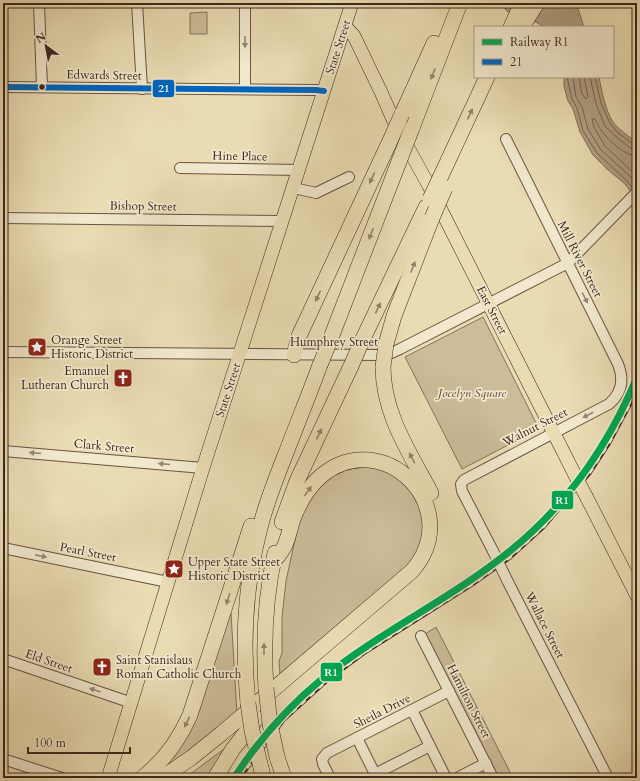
<svg xmlns="http://www.w3.org/2000/svg" width="640" height="781" viewBox="0 0 640 781" font-family="Cardo,serif">
<style>
.green{fill:#ccbc99;stroke:#84725c}
.water{fill:#af9e80;stroke:#816e59}
.lines{fill:none;stroke-linecap:round;stroke-linejoin:round}
.shore{stroke:#76624f;stroke-width:1}
.minor-casing{stroke:#685443;stroke-width:12}
.major-casing{stroke:#3d271e;stroke-width:14}
.highway-casing{stroke:#3d271e;stroke-width:16}
.minor{stroke:#f1e8cd;stroke-width:10}
.major{stroke:#e9dbb2;stroke-width:13}
.highway{stroke:#e9dbb2;stroke-width:15}
.rail-casing{stroke:#3d271e;stroke-width:3.5}
.rail{stroke:#f1e8cd;stroke-width:2;stroke-dasharray:6;stroke-linecap:butt}
.minor-bridge-casing{stroke:#685443;stroke-width:12;stroke-linecap:butt}
.major-bridge-casing{stroke:#3d271e;stroke-width:14;stroke-linecap:butt}
.highway-bridge-casing{stroke:#3d271e;stroke-width:16;stroke-linecap:butt}
.minor-bridge{stroke:#f1e8cd;stroke-width:10}
.major-bridge{stroke:#e9dbb2;stroke-width:13}
.highway-bridge{stroke:#e9dbb2;stroke-width:15}
.bus-1-casing{stroke:#f1e8cd;stroke-width:9}
.bus-1{stroke:#0065bd;stroke-width:6}
.rail-1-casing{stroke:#f1e8cd;stroke-width:10}
.rail-1{stroke:#00a651;stroke-width:7}
.oneway{fill:#978876}
.oneway2{fill:#938168}
.bus-dot{fill:#3d271e;stroke:#f1e8cd;stroke-width:1.5}
.labels{text-anchor:middle;dominant-baseline:central;stroke-width:3.5;stroke-linejoin:round;paint-order:stroke}
.street-label{font-size:12px;fill:#3d271e;stroke:#f1e8cd}
.poi-label{font-size:12px;fill:#3d271e;stroke:#f1e8cd;text-anchor:start}
.park-label{font-size:12px;font-style:italic;fill:#614c3d;stroke:#f1e8cd}
.line-badge{stroke:#f1e8cd;stroke-width:1.5}
.badge-label{font-size:11px;text-anchor:middle;font-weight:bold;fill:#fff}
</style>
<rect width="100%" height="100%" fill="#e9dbb2"/>
<filter id="stains"><feTurbulence type="fractalNoise" baseFrequency=".005" numOctaves="4"/><feColorMatrix values="0 0 0 0 .2 0 0 0 0 .09 0 0 0 0 .02 0 0 0 .5 -.17"/></filter>
<radialGradient id="worn" r=".72"><stop offset=".6" stop-color="#630" stop-opacity="0"/><stop offset="1" stop-color="#630" stop-opacity=".3"/></radialGradient>
<!-- green -->
<g class="green">
<path d="M207 12V34H190V13Z"/>
<path d="M483 317 539 429 462 469 405 357Z"/>
<path d="M373 466 403 479 423 508 424 538 413 563 280 675 279 661 282 653V617L286 581 298 526 304 508 313 493 325 479 341 470Z"/>
<path d="M231 613 237 714 207 739 156 774Z"/>
<path d="M436 627 513 778H499L425 634Z"/>
<path d="M228 746 212 778H185Z"/>
</g>
<!-- water -->
<g class="water">
<path d="M504 3H576L584 27H543L538 23 508 12 505 9Z"/>
<path d="M564 77H599C602 92 605 109 613 122 619 130 629 136 637 143V200L625 184 607 169 593 155 580 132 573 109 568 101 564 86Z"/>
</g>
<g class="lines">
<!-- shore -->
<g class="shore">
<path d="M567 77 572 99 577 108 583 131 597 153 627 181 633 188"/>
<path d="M573 77 576 97 582 107 588 129 601 150 631 177 637 185"/>
<path d="M579 77 582 94 586 99 588 97 584 77"/>
<path d="M590 77 596 104 605 126 614 135 630 148 637 150"/>
<path d="M595 77 601 103 610 123 617 132 633 144 637 145"/>
<path d="M637 156C625 156 608 140 601 130 599 127 597 123 595 119H592L594 127 605 146 637 176"/>
</g>
<!-- minor casing -->
<g class="minor-casing">
<g id="minor">
<path d="M39 3 42 87"/>
<path d="M137 3 142 89"/>
<path d="M3 87 316 90 324 91"/>
<path d="M245 89V3"/>
<path d="M180 168 299 170"/>
<path d="M294 188 316 193 349 177"/>
<path d="M3 218 283 221"/>
<path d="M3 352 380 355 389 354 400 349 568 263 637 192"/>
<path d="M3 451 203 468"/>
<path d="M3 548 168 582"/>
<path d="M493 551 462 491 461 484 464 480 609 404C622 393 624 379 618 364L506 139"/>
<path d="M507 580 608 778"/>
<path d="M421 636 493 778"/>
<path d="M3 659 132 703"/>
<path d="M412 710 446 778"/>
<path d="M357 738 377 778"/>
<path d="M3 759 62 778"/>
<path d="M375 774 430 746"/>
<path d="M330 778 323 764 322 759 327 753 449 691"/>
<path d="M457 778 486 763"/>
</g>
</g>
<!-- major casing -->
<g class="major-casing">
<g id="major">
<path d="M345 26 354 36 381 92 395 124 429 186 576 477"/>
<path d="M587 498 637 596"/>
<path d="M108 778 203 468 352 3"/>
</g>
</g>
<!-- highway casing -->
<g class="highway-casing">
<g id="highway">
<path d="M511 27 522 3"/>
<path d="M522 27 537 3"/>
<path d="M402 114 434 43"/>
<path d="M412 128 460 3"/>
<path d="M440 178 487 77"/>
<path d="M329 343 400 159"/>
<path d="M361 343 426 207"/>
<path d="M386 344 394 316 432 218"/>
<path d="M294 355 299 336 389 143"/>
<path d="M383 367C383 414 410 453 431 493"/>
<path d="M282 522 297 481 351 366"/>
<path d="M266 688C263 642 265 598 275 553"/>
<path d="M248 703C242 645 245 585 260 528 266 503 276 478 286 453 297 424 309 395 320 365"/>
<path d="M277 757 284 778"/>
<path d="M142 778C163 762 179 740 190 715L251 526"/>
<path d="M162 778 191 758 221 734 412 571C467 508 383 424 321 476 307 488 298 505 292 522 290 530 288 538 285 545 282 552 277 557 273 562"/>
<path d="M215 778 233 749 257 718"/>
</g>
</g>
<!-- minor -->
<use href="#minor" class="minor"/>
<!-- major -->
<use href="#major" class="major"/>
<!-- highway -->
<use href="#highway" class="highway"/>
<!-- rail casing -->
<g class="rail-casing">
<path id="rail" d="M240 778 284 720 327 681 363 654 472 585 510 558 543 528 590 473 609 444 630 405 637 388"/>
</g>
<!-- rail -->
<use href="#rail" class="rail"/>
<!-- minor-bridge casing -->
<g class="minor-bridge-casing">
<path id="minor-bridge" d="M493 551 507 580"/>
</g>
<!-- major-bridge casing -->
<g class="major-bridge-casing">
<path id="major-bridge" d="M576 477 587 498"/>
</g>
<!-- highway-bridge casing -->
<g class="highway-bridge-casing">
<g id="highway-bridge">
<path d="M389 143 402 114"/>
<path d="M400 159 412 128"/>
<path d="M430 199 440 178"/>
<path d="M432 218 445 188"/>
<path d="M320 365 329 343"/>
<path d="M351 366 361 343"/>
<path d="M383 367 386 344"/>
<path d="M266 688 270 724 277 757"/>
<path d="M248 703 252 731 263 776"/>
</g>
</g>
<!-- minor-bridge -->
<use href="#minor-bridge" class="minor-bridge"/>
<!-- major-bridge -->
<use href="#major-bridge" class="major-bridge"/>
<!-- highway-bridge -->
<use href="#highway-bridge" class="highway-bridge"/>
<!-- bus-1 casing -->
<g class="bus-1-casing">
<path id="bus-1" d="M3 87 316 90 324 91"/>
</g>
<!-- bus-1 -->
<use href="#bus-1" class="bus-1"/>
<!-- rail-1 casing -->
<g class="rail-1-casing">
<path id="rail-1" d="M234 778C258 741 288 707 322 679 381 631 451 599 510 551 567 505 609 444 637 377"/>
</g>
<!-- rail-1 -->
<use href="#rail-1" class="rail-1"/>
</g>
<!-- one-way arrows -->
<defs><path id="oneway-solid" d="M-6-.8H1V-3.2L6.5 0L1 3.2V.8H-6Z"/></defs>
<g class="oneway">
<use href="#oneway-solid" transform="translate(245 42) rotate(90)"/>
<use href="#oneway-solid" transform="translate(585 298) rotate(63)"/>
<use href="#oneway-solid" transform="translate(588 415) rotate(153)"/>
<use href="#oneway-solid" transform="translate(35 453) rotate(-175)"/>
<use href="#oneway-solid" transform="translate(164 464) rotate(-175)"/>
<use href="#oneway-solid" transform="translate(41 556) rotate(11)"/>
<use href="#oneway-solid" transform="translate(95 690) rotate(-161)"/>
</g>
<g class="oneway2">
<use href="#oneway-solid" transform="translate(433 74) rotate(111)"/>
<use href="#oneway-solid" transform="translate(470 114) rotate(-65)"/>
<use href="#oneway-solid" transform="translate(372 178) rotate(115)"/>
<use href="#oneway-solid" transform="translate(371 234) rotate(111)"/>
<use href="#oneway-solid" transform="translate(413 267) rotate(-69)"/>
<use href="#oneway-solid" transform="translate(318 296) rotate(115)"/>
<use href="#oneway-solid" transform="translate(378 308) rotate(-65)"/>
<use href="#oneway-solid" transform="translate(319 434) rotate(-65)"/>
<use href="#oneway-solid" transform="translate(412 458) rotate(-118)"/>
<use href="#oneway-solid" transform="translate(308 491) rotate(-54)"/>
<use href="#oneway-solid" transform="translate(228 599) rotate(108)"/>
<use href="#oneway-solid" transform="translate(264 649) rotate(-90)"/>
<use href="#oneway-solid" transform="translate(187 722) rotate(116)"/>
</g>
<!-- icons -->
<defs>
<g id="sight-square" transform="scale(1)"><rect x="-9" y="-9" width="18" height="18" rx="4" fill="#8f2418" stroke="#f1e8cd"/><path d="M0-6L1.8-2.2L6-1.7L2.9 1.2L3.7 5.4L0 3.3L-3.7 5.4L-2.9 1.2L-6-1.7L-1.8-2.2Z" fill="#fff"/></g>
<g id="church-square" transform="scale(1)"><rect x="-9" y="-9" width="18" height="18" rx="4" fill="#8f2418" stroke="#f1e8cd"/><path d="M-1.2-6h2.4v3.5h3.3v2.4h-3.3V6h-2.4V-.1h-3.3v-2.4h3.3Z" fill="#fff"/></g>
</defs>
<g fill-rule="evenodd">
<use href="#sight-square" x="37" y="347"/>
<use href="#church-square" x="123" y="378"/>
<use href="#sight-square" x="174" y="569"/>
<use href="#church-square" x="102" y="667"/>
</g>
<!-- markers -->
<circle class="bus-dot" cx="42" cy="87" r="3.5"/>
<g class="labels">
<!-- street labels -->
<g class="street-label">
<text transform="translate(338 47) rotate(-72)">State Street</text>
<text transform="translate(104 75) rotate(1)">Edwards Street</text>
<text transform="translate(240 156) rotate(1)">Hine Place</text>
<text transform="translate(143 206) rotate(1)">Bishop Street</text>
<text transform="translate(580 259) rotate(63)">Mill River Street</text>
<text transform="translate(492 310) rotate(63)">East Street</text>
<text x="334" y="342">Humphrey Street</text>
<text transform="translate(228 390) rotate(-72)">State Street</text>
<text transform="translate(535 427) rotate(-27)">Walnut Street</text>
<text transform="translate(104 446) rotate(5)">Clark Street</text>
<text transform="translate(88 552) rotate(11)">Pearl Street</text>
<text transform="translate(545 625) rotate(63)">Wallace Street</text>
<text transform="translate(49 661) rotate(19)">Eld Street</text>
<text transform="translate(469 701) rotate(63)">Hamilton Street</text>
<text transform="translate(382 711) rotate(-27)">Sheila Drive</text>
</g>
<!-- poi labels -->
<g class="poi-label">
<text x="51" y="340">Orange Street<tspan x="51" dy="14">Historic District</tspan></text>
<text x="109" y="371" text-anchor="end">Emanuel<tspan x="109" dy="14">Lutheran Church</tspan></text>
<text x="188" y="562">Upper State Street<tspan x="188" dy="14">Historic District</tspan></text>
<text x="116" y="660">Saint Stanislaus<tspan x="116" dy="14">Roman Catholic Church</tspan></text>
</g>
<!-- park labels -->
<g class="park-label">
<text x="472" y="393">Jocelyn Square</text>
</g>
</g>
<g class="line-badge">
<rect x="152" y="79" width="23" height="19" rx="4" fill="#0065bd"/>
<rect x="551" y="490" width="23" height="20" rx="4" fill="#00a651"/>
<rect x="320" y="662" width="23" height="20" rx="4" fill="#00a651"/>
</g>
<g class="badge-label">
<text x="164" y="92">21</text>
<text x="562" y="504">R1</text>
<text x="331" y="676">R1</text>
</g>
<!-- margin -->
<rect width="640" height="781" fill="none" stroke="#e9dbb2" stroke-width="16"/>
<rect x="4" y="4" width="632" height="773" fill="none" stroke="#3d271e" stroke-width="2"/>
<rect x="8" y="8" width="624" height="765" fill="none" stroke="#3d271e"/>
<!-- legend -->
<rect x="474" y="26" width="140" height="52" fill="#f1e8cd" stroke="#a99b87"/>
<rect x="482" y="39" width="20" height="6" fill="#00a651" stroke="#a99b87"/>
<text x="510" y="46" font-size="12" fill="#3d271e">Railway R1</text>
<rect x="482" y="59" width="20" height="6" fill="#0065bd" stroke="#a99b87"/>
<text x="510" y="66" font-size="12" fill="#3d271e">21</text>
<!-- north arrow -->
<g transform="translate(46 46) rotate(328)" stroke="#f1e8cd" stroke-width="3" paint-order="stroke">
<path d="M0-3L7 15L0 10L-7 15Z" fill="#3d271e"/>
<text y="-6" font-size="11" font-weight="bold" text-anchor="middle" fill="#3d271e">N</text>
</g>
<!-- scale -->
<path d="M28 747v6h102v-6" fill="none" stroke="#3d271e" stroke-width="2"/>
<text x="34" y="747" font-size="12" fill="#3d271e" stroke="#f1e8cd" stroke-width="3" paint-order="stroke">100 m</text>
<rect width="100%" height="100%" filter="url(#stains)"/>
<rect width="100%" height="100%" fill="url(#worn)"/>
</svg>
